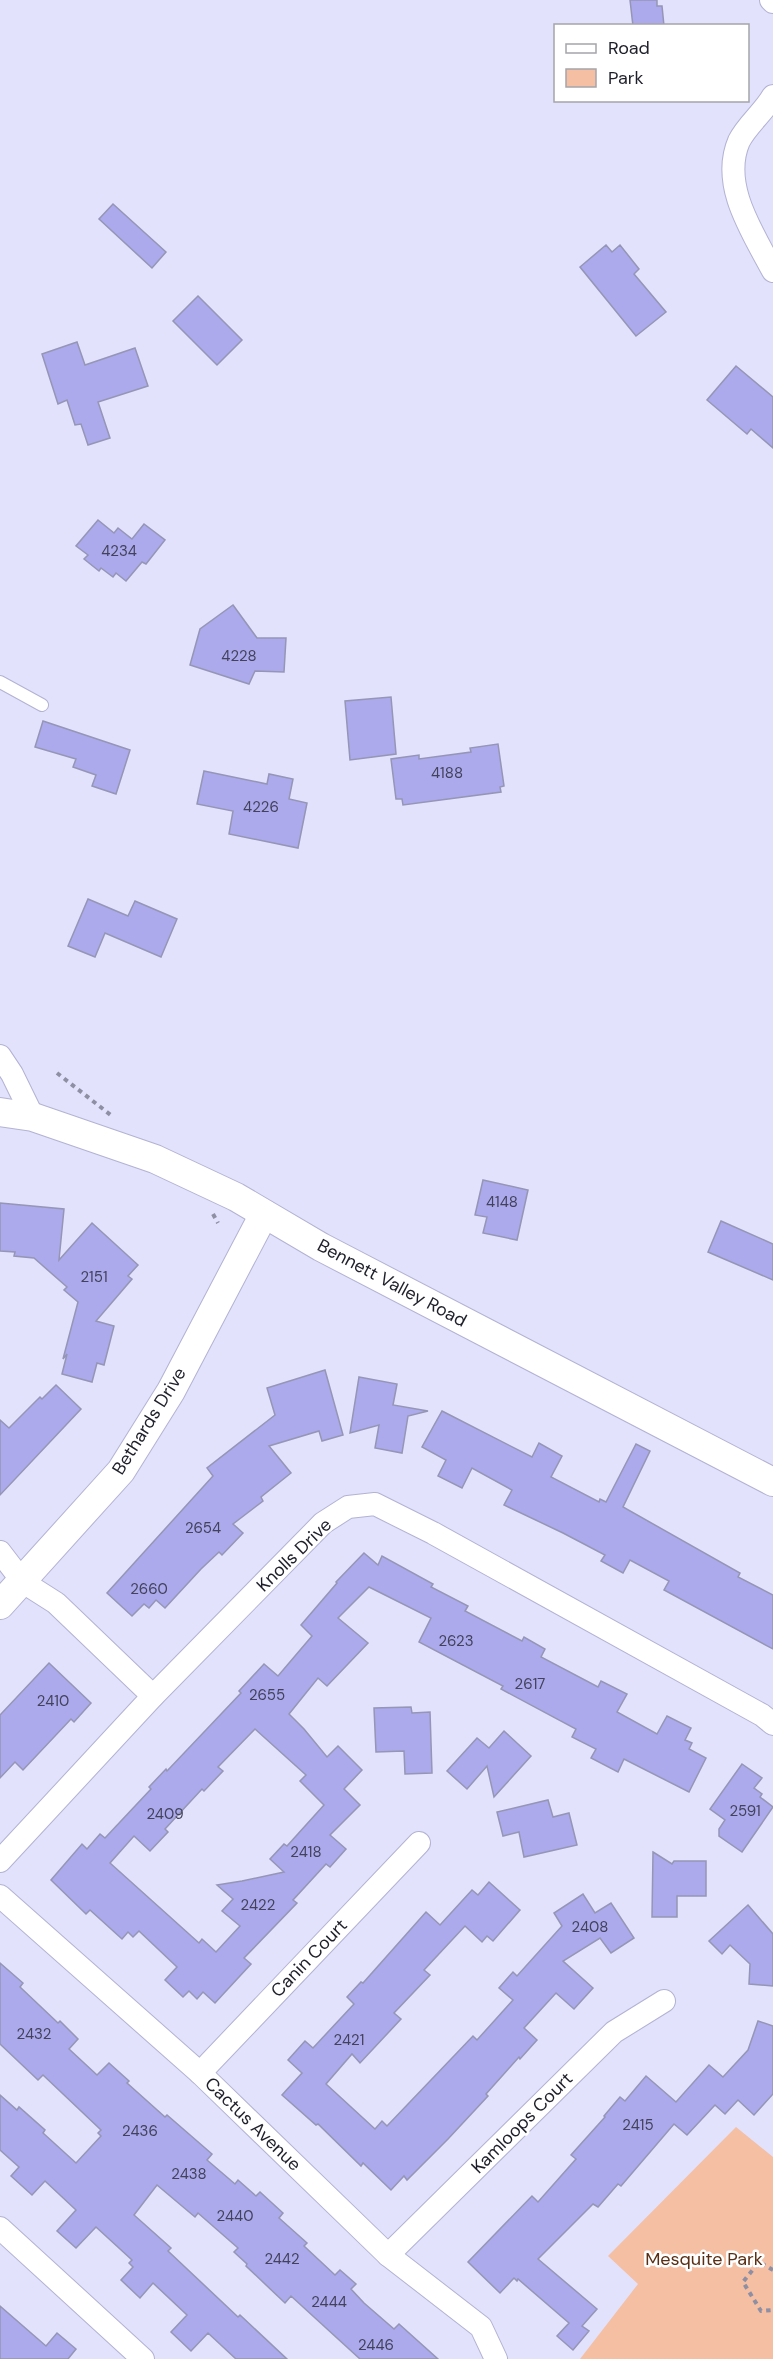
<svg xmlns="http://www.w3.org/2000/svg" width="773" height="2359" viewBox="0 0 773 2359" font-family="'DM Sans',sans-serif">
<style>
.green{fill:#f4bfa2}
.building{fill:#acaaec;stroke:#9595b5;stroke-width:1.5;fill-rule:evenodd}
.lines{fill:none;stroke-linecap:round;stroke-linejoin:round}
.service-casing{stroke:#b2b2d3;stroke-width:14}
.minor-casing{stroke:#b2b2d3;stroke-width:24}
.tertiary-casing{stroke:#b2b2d3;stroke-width:30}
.path{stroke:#8f8fa4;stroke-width:4;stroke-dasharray:4.5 4.5;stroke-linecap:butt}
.service{stroke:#fff;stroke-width:12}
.minor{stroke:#fff;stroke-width:22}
.tertiary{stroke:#fff;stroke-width:28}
.labels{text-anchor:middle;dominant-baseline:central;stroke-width:5;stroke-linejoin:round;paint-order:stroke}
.number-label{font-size:15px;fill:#42425b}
.street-label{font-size:18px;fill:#1f1f2b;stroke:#fff}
.park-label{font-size:18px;fill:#592e13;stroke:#fff}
</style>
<rect width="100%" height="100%" fill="#e2e2fd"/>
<!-- green -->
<path class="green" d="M736 2127 773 2157V2359H580L638 2284 608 2256Z"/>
<!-- building -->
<g class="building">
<path d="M630 0H657V6H662L664 26H633Z"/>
<path d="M113 204 166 252 152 268 99 219Z"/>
<path d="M606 245 612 252 620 245 639 269 634 274 666 312 636 336 580 267Z"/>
<path d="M198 296 242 340 217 365 173 321Z"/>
<path d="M77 342 85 365 135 348 148 386 98 402 110 438 88 445 81 424 75 425 67 400 58 404 42 354Z"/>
<path d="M736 366 773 397V448L751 429 747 434 707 400Z"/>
<path d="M98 520 114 533 118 528 132 539 144 524 165 540 146 564 142 562 126 581 116 573 113 577 101 568 99 571 84 559 88 555 76 546Z"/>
<path d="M233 605 257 638H286L284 672 255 671 249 684 190 665 200 629Z"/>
<path d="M391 697 396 754 350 760 345 701Z"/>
<path d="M43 721 130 750 116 794 92 786 96 775 73 767 76 759 35 747Z"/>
<path d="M498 744 504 786 500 787 501 792 403 805 402 799H396L391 759 419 755V759L471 752 470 748Z"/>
<path d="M204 771 267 784 269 774 293 779 289 799 307 803 298 848 229 834 233 811 197 804Z"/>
<path d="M88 899 128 916 135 901 177 919 161 957 105 933 95 957 68 946Z"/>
<path d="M483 1180 528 1190 517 1240 483 1233 487 1217 475 1215Z"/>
<path d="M0 1203 64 1209 59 1260 92 1223 138 1265 128 1276 132 1279 96 1321 114 1326 104 1365 97 1363 92 1382 62 1374 67 1354 63 1359 78 1302 64 1290 67 1287 34 1258 14 1256 15 1252 0 1251Z"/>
<path d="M721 1221 773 1244V1280L708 1252Z"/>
<path d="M325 1370 343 1435 322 1441 319 1431 269 1446 291 1473 261 1497 263 1501 233 1524 243 1533 222 1555 219 1552 201 1569 165 1608 156 1600 149 1608 144 1604 132 1616 107 1593 213 1476 207 1468 275 1415 267 1388Z"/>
<path d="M359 1377 397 1384 393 1405 428 1411 408 1416 402 1453 375 1448 379 1425 350 1433Z"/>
<path d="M56 1385 81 1409 0 1495V1420L9 1428 40 1397 42 1399Z"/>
<path d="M442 1411 532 1457 539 1443 562 1456 551 1477 599 1502 600 1499 606 1502 636 1444 650 1451 623 1507 740 1573 738 1577 773 1595V1649L664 1590 669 1581 630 1560 623 1573 601 1561 605 1555 563 1533 504 1505 512 1490 472 1468 462 1488 438 1476 446 1460 422 1447Z"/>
<path d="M364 1553 378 1565 382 1556 433 1584 431 1587 468 1606 465 1611 522 1641 524 1637 545 1649 541 1657 598 1687 601 1681 627 1694 617 1712 657 1734 667 1716 691 1728 685 1740 692 1743 689 1749 706 1758 689 1792 624 1759 618 1772 591 1758 596 1749 572 1737 576 1729 501 1689 503 1686 419 1642 431 1618 369 1587 338 1618 368 1643 327 1686 318 1678 289 1714 304 1729 327 1757 338 1746 362 1770 344 1789 360 1805 330 1835 346 1849 330 1867 326 1864 293 1900 297 1903 244 1958 251 1964 215 2003 203 1992 197 1999 189 1991 183 1997 165 1980 177 1967 139 1931 133 1937 128 1932 122 1939 90 1910 86 1914 51 1880 82 1844 87 1849 100 1834 105 1838 151 1789 149 1787 166 1769 167 1771 241 1693 239 1691 264 1664 278 1676 312 1636 301 1625 337 1583 336 1582ZM255 1729 306 1775 300 1781 324 1805 287 1846 284 1844 270 1859 284 1872 242 1881 217 1885 233 1899 222 1911 240 1926 216 1952 202 1939 199 1943 110 1863 134 1836 150 1851 168 1832 165 1829 202 1789 204 1791 223 1771 218 1767Z"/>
<path d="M49 1663 91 1703 74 1722 71 1719 23 1770 15 1762 0 1778V1715Z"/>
<path d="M411 1707 412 1713 430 1712 432 1773 405 1774 404 1751 376 1752 374 1708Z"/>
<path d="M504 1731 531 1756 494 1797 487 1766 467 1789 447 1771 477 1738 489 1748Z"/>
<path d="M742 1764 762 1778 754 1788 762 1794 760 1797 773 1807 742 1852 719 1836V1829L725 1820 710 1809Z"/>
<path d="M548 1800 553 1817 569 1813 577 1845 524 1857 519 1832 503 1836 497 1812Z"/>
<path d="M653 1852 672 1864 674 1861H706V1896H677V1917H652Z"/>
<path d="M489 1882 520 1910 493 1941 487 1936 482 1942 465 1926 424 1970 430 1975 394 2013 401 2019 360 2063 352 2054 326 2084 375 2129 382 2121 387 2126 473 2036 477 2040 513 2000 499 1988 513 1972 517 1976 562 1926 554 1913 583 1894 595 1913 611 1903 634 1938 611 1953 600 1938 563 1961 593 1988 574 2009 556 1993 524 2028 537 2040 520 2059 519 2057 486 2094 488 2096 448 2139 407 2180 404 2176 391 2190 363 2163 361 2166 318 2124 316 2125 282 2095 302 2073 288 2060 305 2041 313 2048 354 2004 347 1997 361 1982 363 1983 426 1912 440 1925 472 1890 478 1895Z"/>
<path d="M748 1905 773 1934V1986L749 1984 750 1964 730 1945 722 1954 709 1941Z"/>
<path d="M0 1963 23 1983 20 1987 58 2023 60 2021 78 2039 69 2049 97 2075 109 2063 129 2081 127 2083 165 2117 167 2115 212 2154 207 2160 235 2184 238 2180 256 2196 260 2192 283 2213 279 2218 307 2243 304 2246 335 2275 340 2270 356 2284 351 2289 364 2303 394 2329 399 2324 438 2359H360L291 2296 285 2303 246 2266 247 2264 234 2252 238 2248 198 2213 195 2217 157 2185 134 2215 171 2248 168 2251 238 2317 240 2315 287 2359H236L208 2333 191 2351 171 2332 187 2315 153 2283 140 2298 121 2280 133 2267 129 2263 132 2260 96 2227 76 2248 57 2231 76 2210 45 2181 32 2195 11 2176 19 2167 0 2150V2095L17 2110 19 2107 45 2130 43 2133 76 2163 101 2136 98 2133 101 2130 43 2075 38 2080 0 2044Z"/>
<path d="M758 2021 773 2026V2094L754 2115 738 2100 725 2114 715 2105 687 2135 674 2124 621 2186 618 2184 598 2207 593 2204 538 2259 597 2309 582 2326 589 2331 573 2350 557 2336 569 2323 518 2279 517 2281 514 2278 500 2293 468 2262 532 2196 538 2202 576 2159 571 2155 605 2117 604 2116 620 2097 625 2101 646 2076 676 2102 709 2065 723 2077 748 2050Z"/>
<path d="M0 2306 46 2346 57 2333 76 2349 68 2359H0Z"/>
</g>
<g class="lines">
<!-- service casing -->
<g class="service-casing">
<path id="service" d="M0 682 42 705"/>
</g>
<!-- minor casing -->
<g class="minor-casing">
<g id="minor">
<path d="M771 0 773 2"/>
<path d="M773 96C764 112 747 125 739 141 720 185 753 233 773 271"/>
<path d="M0 1056 12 1074 33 1117"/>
<path d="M0 1552 23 1582 56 1603 153 1696"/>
<path d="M0 1861 153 1696 323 1523 348 1507 375 1504 433 1533 762 1715 773 1724"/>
<path d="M0 1896 200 2073 388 2255 481 2327 496 2359"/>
<path d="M200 2073 419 1843"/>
<path d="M0 2228 143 2359"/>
<path d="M388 2255 614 2032 664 2001"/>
</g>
</g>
<!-- tertiary casing -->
<g class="tertiary-casing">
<g id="tertiary">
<path d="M0 1112 33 1117 155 1159 236 1197 321 1247 773 1482"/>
<path d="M0 1605 121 1471 171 1391 264 1214"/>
</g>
</g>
<!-- path -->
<g class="path">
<path d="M57 1073 112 1116"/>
<path d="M213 1214 218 1223"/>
<path d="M773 2270 759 2262 743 2282 761 2311 773 2310"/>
</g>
<!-- service -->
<use href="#service" class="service"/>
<!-- minor -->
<use href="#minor" class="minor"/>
<!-- tertiary -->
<use href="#tertiary" class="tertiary"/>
</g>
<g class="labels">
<!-- number labels -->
<g class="number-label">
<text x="119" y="551">4234</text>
<text x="239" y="656">4228</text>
<text x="447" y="773">4188</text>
<text x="261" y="807">4226</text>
<text x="502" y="1202">4148</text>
<text x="94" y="1277">2151</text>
<text x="203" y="1528">2654</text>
<text x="149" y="1589">2660</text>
<text x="456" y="1641">2623</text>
<text x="530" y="1684">2617</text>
<text x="267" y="1695">2655</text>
<text x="53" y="1701">2410</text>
<text x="745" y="1811">2591</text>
<text x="165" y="1814">2409</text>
<text x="306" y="1852">2418</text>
<text x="258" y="1905">2422</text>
<text x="590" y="1927">2408</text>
<text x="34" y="2034">2432</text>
<text x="349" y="2040">2421</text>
<text x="638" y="2125">2415</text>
<text x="140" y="2131">2436</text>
<text x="189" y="2174">2438</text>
<text x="235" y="2216">2440</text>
<text x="282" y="2259">2442</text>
<text x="329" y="2302">2444</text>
<text x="376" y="2345">2446</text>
</g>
<!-- street labels -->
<g class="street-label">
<text transform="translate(392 1283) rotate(28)">Bennett Valley Road</text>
<text transform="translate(149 1421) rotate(-58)">Bethards Drive</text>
<text transform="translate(294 1555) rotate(-44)">Knolls Drive</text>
<text transform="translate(309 1958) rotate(-46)">Canin Court</text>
<text transform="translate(522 2123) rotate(-45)">Kamloops Court</text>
<text transform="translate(253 2124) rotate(44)">Cactus Avenue</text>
</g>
<!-- park labels -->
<g class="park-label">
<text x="704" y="2259">Mesquite Park</text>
</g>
</g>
<!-- legend -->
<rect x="554" y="24" width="195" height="78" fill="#ffffff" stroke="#a5a5aa" stroke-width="1.5"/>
<rect x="566" y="44" width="30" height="9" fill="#ffffff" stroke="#a5a5aa" stroke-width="1.5"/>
<text x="608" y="54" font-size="18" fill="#1f1f2b">Road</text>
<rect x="566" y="69" width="30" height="18" fill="#f4bfa2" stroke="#a5a5aa" stroke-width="1.5"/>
<text x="608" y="84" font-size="18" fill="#1f1f2b">Park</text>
</svg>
